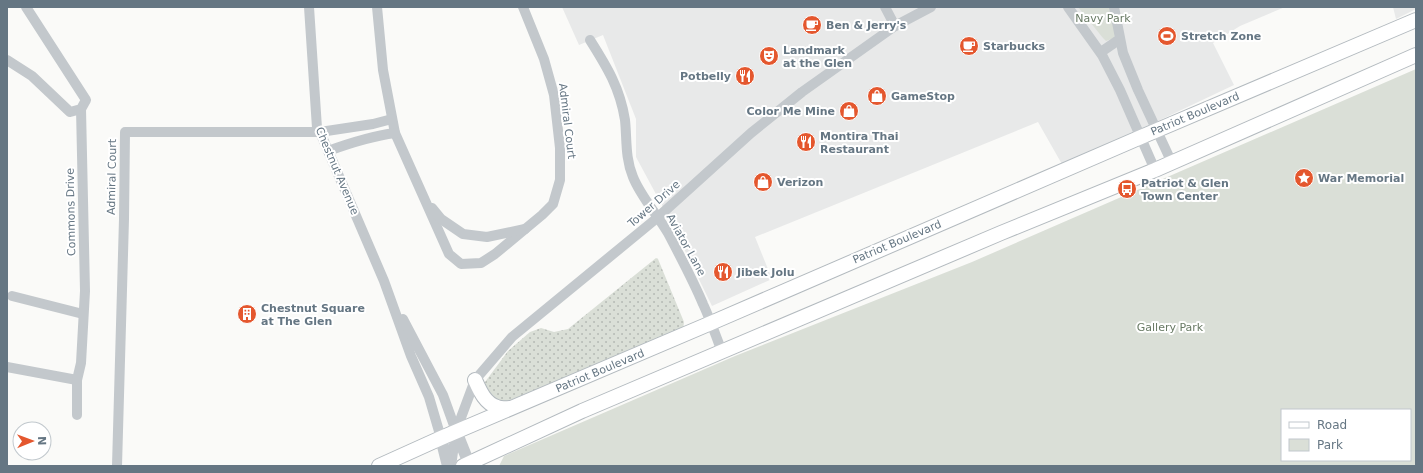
<svg xmlns="http://www.w3.org/2000/svg" width="1423" height="473" viewBox="0 0 1423 473" font-family="'DejaVu Sans',sans-serif">
<style>
.built{fill:#e8e9e9}
.grass{fill:url(#grass-dots)}
.green{fill:#dadfd7;fill-rule:evenodd}
.lines{fill:none;stroke-linecap:round;stroke-linejoin:round}
.secondary-casing{stroke:#b3babf;stroke-width:16}
.minor{stroke:#c3c8cc;stroke-width:10}
.tertiary{stroke:#c3c8cc;stroke-width:12}
.secondary{stroke:#fff;stroke-width:14}
.labels{text-anchor:middle;dominant-baseline:central;stroke-width:4;stroke-linejoin:round;paint-order:stroke}
.park-label{font-size:11px;fill:#687a64;stroke:#fff}
.poi-label{font-size:11px;font-weight:bold;fill:#657683;stroke:#fff;text-anchor:start}
.street-label{font-size:11px;fill:#657683;stroke:#fff}
</style>
<defs>
<pattern id="grass-dots" width="8" height="8" patternUnits="userSpaceOnUse"><rect width="8" height="8" fill="#dadfd7"/><path d="M2 2h.1M6 6h.1" fill="none" stroke="#b4b9b4" stroke-width="1.8" stroke-linecap="round"/></pattern>
</defs>
<rect width="100%" height="100%" fill="#fafaf8"/>
<!-- built -->
<g class="built">
<path d="M562 7H1285L1240 26 1213 43 1234 85 1063 166 1038 122 755 237 772 279 712 306 671 222 636 157V119L603 35 579 45Z"/>
<path d="M1393 7H1416V9L1396 19Z"/>
</g>
<!-- grass -->
<path class="grass" d="M656 258 658 259 684 322 683 331 508 401 492 405 482 397 485 382 508 351 530 332 541 328 554 332 568 329Z"/>
<!-- green -->
<g class="green">
<path d="M1078 7H1112L1116 32 1114 38 1106 41 1103 38Z"/>
<path d="M1416 69V466H499L504 456 735 356 972 262ZM1282 410H1410V460H1282Z"/>
</g>
<g class="lines">
<!-- secondary casing -->
<g class="secondary-casing">
<g id="secondary">
<path d="M475 380C480 391 485 403 497 407 501 409 506 408 510 408"/>
<path d="M379 466 441 438 711 323 1141 137 1416 20"/>
<path d="M463 466 582 411 1001 233 1155 170 1416 55"/>
</g>
</g>
<!-- minor -->
<g class="minor">
<path d="M309 7 317 128 320 132 384 281 411 356 429 397 441 438"/>
<path d="M377 7 383 70 395 133 449 254 461 264 481 263 495 254 542 215 553 204 560 180V148L554 95 544 59 523 7"/>
<path d="M885 7 895 26"/>
<path d="M1068 7 1102 55 1120 90 1155 170"/>
<path d="M1114 7 1123 53 1138 90 1172 163"/>
<path d="M590 40C607 67 620 88 625 120 627 139 625 158 633 177 641 197 657 214 668 233 680 256 693 280 703 304 710 319 716 336 722 352"/>
<path d="M1101 52 1120 39"/>
<path d="M7 60 32 76 70 112 81 109 86 100 26 7"/>
<path d="M328 151C350 143 372 136 395 133"/>
<path d="M432 208 441 219 463 234 487 237 525 229"/>
<path d="M12 296 83 314"/>
<path d="M403 319 443 395 456 431"/>
<path d="M7 367 77 380"/>
<path d="M77 415V380L81 363 85 291 81 109"/>
<path d="M117 466 124 219 125 132H320L373 124 392 119"/>
<path d="M451 466 456 431 475 380 512 337 657 218 751 133 802 92 895 26 931 7"/>
</g>
<!-- tertiary -->
<g class="tertiary">
<path d="M456 431 470 466"/>
<path d="M441 438 448 466"/>
</g>
<!-- secondary -->
<use href="#secondary" class="secondary"/>
</g>
<!-- icons -->
<defs>
<g id="cafe-disc" transform="scale(1)"><circle r="9.5" fill="#e4572e" stroke="#fff"/><path d="M-5.5-4.5H6V0H3Q3 3.5 0 3.5H-2.5Q-5.5 3.5-5.5 0ZM3-3.2v2h1.7v-2ZM-6 4.5H4V6H-6Z" fill="#fff"/></g>
<g id="stadium-disc" transform="scale(1)"><circle r="9.5" fill="#e4572e" stroke="#fff"/><path d="M0-5a6.5 5 0 1 0 0 10a6.5 5 0 1 0 0-10ZM-3.5-1.8h7v3.6h-7Z" fill="#fff"/></g>
<g id="theatre-disc" transform="scale(1)"><circle r="9.5" fill="#e4572e" stroke="#fff"/><path d="M-5-5.5Q0-4 5-5.5V0Q5 5 0 6Q-5 5-5 0ZM-3.3-2.5H-1v1.5H-3.3ZM1-2.5H3.3v1.5H1ZM-2.8 1Q0 5.5 2.8 1Z" fill="#fff"/></g>
<g id="restaurant-disc" transform="scale(1)"><circle r="9.5" fill="#e4572e" stroke="#fff"/><path d="M-5-6h1v4h1v-4h1v4h1v-4h1v5L-1.5 .5V6h-2V.5L-5-1ZM5-6V6H3V1.5H1.5Q1.5-4 5-6Z" fill="#fff"/></g>
<g id="shop-disc" transform="scale(1)"><circle r="9.5" fill="#e4572e" stroke="#fff"/><path d="M-5-2.5h2.3a2.7 3.5 0 0 1 5.4 0H5L5.5 6h-11ZM-1.5-2.5h3a1.5 2.3 0 0 0-3 0Z" fill="#fff"/></g>
<g id="sight-disc" transform="scale(1)"><circle r="9.5" fill="#e4572e" stroke="#fff"/><path d="M0-6L1.8-2.2L6-1.7L2.9 1.2L3.7 5.4L0 3.3L-3.7 5.4L-2.9 1.2L-6-1.7L-1.8-2.2Z" fill="#fff"/></g>
<g id="bus-disc" transform="scale(1)"><circle r="9.5" fill="#e4572e" stroke="#fff"/><path d="M-5-6H5V4H4V6H2V4H-2V6H-4V4H-5ZM-3.5-4V0h7V-4ZM-3.5 1.2v1.5H-2V1.2ZM2 1.2v1.5H3.5V1.2Z" fill="#fff"/></g>
<g id="building-disc" transform="scale(1)"><circle r="9.5" fill="#e4572e" stroke="#fff"/><path d="M-4-6H4V6H1V3H-1V6H-4ZM-2.5-4.3h1.7v1.8h-1.7ZM.8-4.3h1.7v1.8H.8ZM-2.5-1h1.7V.8h-1.7ZM.8-1h1.7V.8H.8Z" fill="#fff"/></g>
</defs>
<g fill-rule="evenodd">
<use href="#cafe-disc" x="812" y="25"/>
<use href="#stadium-disc" x="1167" y="36"/>
<use href="#cafe-disc" x="969" y="46"/>
<use href="#theatre-disc" x="769" y="56"/>
<use href="#restaurant-disc" x="745" y="76"/>
<use href="#shop-disc" x="877" y="96"/>
<use href="#shop-disc" x="849" y="111"/>
<use href="#restaurant-disc" x="806" y="142"/>
<use href="#sight-disc" x="1304" y="178"/>
<use href="#shop-disc" x="763" y="182"/>
<use href="#bus-disc" x="1127" y="189"/>
<use href="#restaurant-disc" x="723" y="272"/>
<use href="#building-disc" x="247" y="314"/>
</g>
<g class="labels">
<!-- park labels -->
<g class="park-label">
<text x="1103" y="18">Navy Park</text>
<text x="1170" y="327">Gallery Park</text>
</g>
<!-- poi labels -->
<g class="poi-label">
<text x="826" y="25">Ben &amp; Jerry's</text>
<text x="1181" y="36">Stretch Zone</text>
<text x="983" y="46">Starbucks</text>
<text x="783" y="50">Landmark<tspan x="783" dy="13">at the Glen</tspan></text>
<text x="731" y="76" text-anchor="end">Potbelly</text>
<text x="891" y="96">GameStop</text>
<text x="835" y="111" text-anchor="end">Color Me Mine</text>
<text x="820" y="136">Montira Thai<tspan x="820" dy="13">Restaurant</tspan></text>
<text x="1318" y="178">War Memorial</text>
<text x="777" y="182">Verizon</text>
<text x="1141" y="183">Patriot &amp; Glen<tspan x="1141" dy="13">Town Center</tspan></text>
<text x="737" y="272">Jibek Jolu</text>
<text x="261" y="308">Chestnut Square<tspan x="261" dy="13">at The Glen</tspan></text>
</g>
<!-- street labels -->
<g class="street-label">
<text transform="translate(1195 114) rotate(-23)">Patriot Boulevard</text>
<text transform="translate(567 121) rotate(83)">Admiral Court</text>
<text transform="translate(337 171) rotate(67)">Chestnut Avenue</text>
<text transform="translate(112 177) rotate(-89)">Admiral Court</text>
<text transform="translate(654 204) rotate(-41)">Tower Drive</text>
<text transform="translate(71 212) rotate(-91)">Commons Drive</text>
<text transform="translate(897 242) rotate(-23)">Patriot Boulevard</text>
<text transform="translate(686 245) rotate(61)">Aviator Lane</text>
<text transform="translate(600 371) rotate(-23)">Patriot Boulevard</text>
</g>
</g>
<!-- border -->
<rect width="1423" height="473" fill="none" stroke="#657683" stroke-width="16"/>
<!-- legend -->
<rect x="1281" y="409" width="130" height="52" fill="#ffffff" stroke="#c1c8cd"/>
<rect x="1289" y="422" width="20" height="6" fill="#ffffff" stroke="#c1c8cd"/>
<text x="1317" y="429" font-size="12" fill="#657683">Road</text>
<rect x="1289" y="439" width="20" height="12" fill="#dadfd7" stroke="#c1c8cd"/>
<text x="1317" y="449" font-size="12" fill="#657683">Park</text>
<!-- north arrow -->
<g transform="translate(32 441) rotate(89)"><circle r="19" fill="#ffffff" stroke="#c1c8cd"/>
<path d="M0-3L7 15L0 10L-7 15Z" fill="#e4572e"/>
<text y="-6" font-size="11" font-weight="bold" text-anchor="middle" fill="#657683">N</text>
</g>
</svg>
